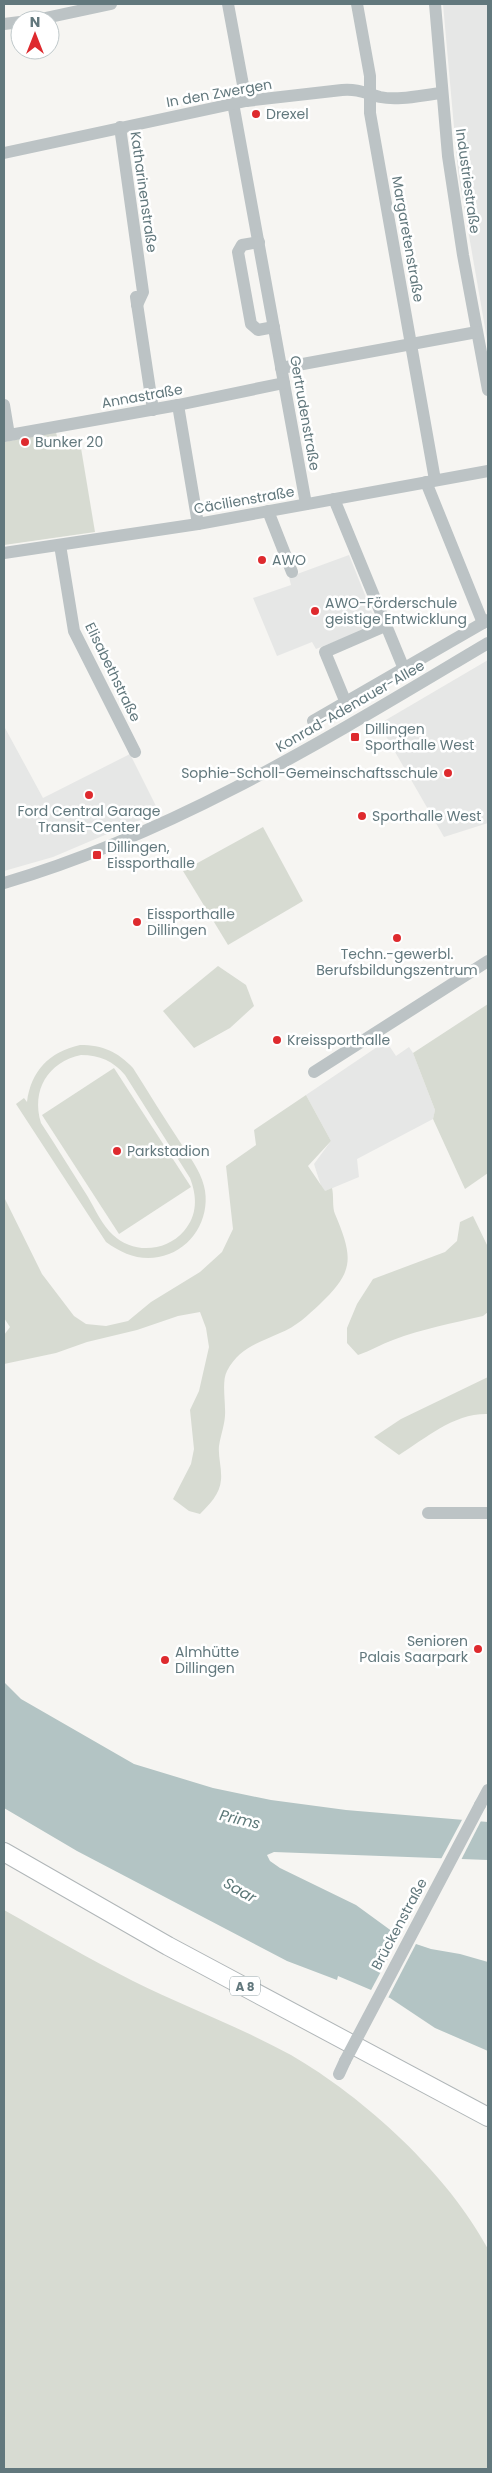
<svg xmlns="http://www.w3.org/2000/svg" width="492" height="2473" viewBox="0 0 492 2473" font-family="Poppins,sans-serif">
<style>
.built{fill:#e6e7e6}
.green{fill:#d7dbd2;fill-rule:evenodd}
.water{fill:#b3c4c4}
.pier{fill:#f6f5f2}
.lines{fill:none;stroke-linecap:round;stroke-linejoin:round}
.highway-casing{stroke:#b0b6b8;stroke-width:20}
.minor{stroke:#bcc3c5;stroke-width:12}
.highway{stroke:#fff;stroke-width:18}
.minor-bridge{stroke:#bcc3c5;stroke-width:12}
.poi-dot{fill:#de2a2e;stroke:#fff;stroke-width:2}
.labels{text-anchor:middle;dominant-baseline:central;stroke-width:5;stroke-linejoin:round;paint-order:stroke}
.shield{fill:#fff;stroke:#91a0a4;stroke-width:1}
.shield-label{font-size:12px;font-weight:bold;fill:#62787d}
.street-label{font-size:14px;fill:#62787d;stroke:#fff}
.poi-label{font-size:14px;fill:#62787d;stroke:#fff;text-anchor:start}
.water-label{font-size:15px;font-style:italic;fill:#5c7878;stroke:#fff}
</style>
<rect width="100%" height="100%" fill="#f6f5f2"/>
<!-- built -->
<g class="built">
<path d="M443 4H488V345L458 172Z"/>
<path d="M349 555 377 625 316 649 312 642 277 656 253 598 291 585 289 577Z"/>
<path d="M488 660V823L444 837 379 724Z"/>
<path d="M5 728 43 798 130 754 159 812 53 857 4 871Z"/>
<path d="M386 1041 396 1056 409 1047 413 1053 435 1110 433 1119 357 1159 359 1177 323 1192 314 1164 331 1141 306 1095Z"/>
</g>
<!-- green -->
<g class="green">
<path d="M56 432 59 446 80 442 95 532 4 545V442Z"/>
<path d="M263 827 303 901 228 945 183 871Z"/>
<path d="M218 966 246 985 254 1006 230 1028 194 1048 163 1011Z"/>
<path d="M488 1004V1173L465 1189 433 1119 435 1110 413 1053Z"/>
<path d="M80 1045C103 1045 118 1052 133 1068 149 1093 164 1118 180 1142 189 1156 200 1170 204 1186 211 1213 196 1244 169 1254 146 1263 125 1256 106 1242L16 1104 24 1098 27 1102C31 1071 49 1052 80 1045ZM81 1055C100 1055 113 1061 125 1075L190 1178C197 1196 198 1215 184 1231 166 1252 133 1254 113 1235 102 1225 95 1209 88 1197 72 1172 57 1147 41 1123 31 1090 48 1062 81 1055Z"/>
<path d="M114 1068 191 1187 119 1234 42 1115Z"/>
<path d="M306 1095 331 1141 308 1166 325 1191 332 1188C334 1196 332 1207 335 1214 353 1257 355 1271 320 1304 308 1315 296 1327 280 1333 258 1343 239 1348 227 1371 222 1380 225 1398 225 1409 226 1422 221 1433 219 1446 218 1457 222 1468 221 1480 220 1494 209 1505 200 1514L189 1511 173 1499 191 1464 194 1449 190 1410 199 1391 209 1347 206 1328 200 1312 178 1316 137 1330 87 1342 56 1353 4 1364V1335L10 1327 4 1318V1197L42 1274 74 1316 86 1324 106 1326 128 1321 151 1302 200 1272 222 1252 233 1229 226 1166 256 1145 254 1130Z"/>
<path d="M473 1216 488 1247V1312L483 1316C453 1323 422 1329 393 1340 381 1344 371 1351 358 1355L347 1343V1328L357 1304 373 1279 445 1252 457 1241 460 1222Z"/>
<path d="M488 1377V1414C454 1413 426 1438 399 1455L374 1437 401 1419Z"/>
<path d="M4 1910C47 1934 89 1959 133 1981 185 2007 240 2027 291 2055 365 2098 448 2174 488 2249V2469H4Z"/>
</g>
<!-- water -->
<path class="water" d="M4 1682 21 1699 134 1764 213 1788 271 1800 346 1810 488 1822V1860L274 1852 267 1855 270 1861 280 1868 356 1905 404 1940 431 1949 460 1954 488 1962V2051L435 2028 390 1998 338 1976 337 1980 287 1961 77 1851 4 1808Z"/>
<!-- pier -->
<g class="pier">
<path d="M463 1818 482 1819 460 1862 440 1861Z"/>
<path d="M401 1934 417 1942 387 2000 370 1992Z"/>
</g>
<g class="lines">
<!-- highway casing -->
<g class="highway-casing">
<path id="highway" d="M4 1852 168 1946 488 2117"/>
</g>
<!-- minor -->
<g class="minor">
<path d="M228 4 246 101"/>
<path d="M357 4 370 76V113L435 480"/>
<path d="M435 4 448 156 463 255 488 390"/>
<path d="M36 20 111 4"/>
<path d="M4 24 20 22"/>
<path d="M233 103 306 504"/>
<path d="M120 127 143 292 137 305"/>
<path d="M4 153 246 101 342 90C360 89 364 93 380 97 399 101 422 95 442 93"/>
<path d="M259 242 242 245 238 252 251 324 258 330 274 327"/>
<path d="M136 297 153 410"/>
<path d="M281 368 477 332"/>
<path d="M4 405 9 435"/>
<path d="M178 405 198 524"/>
<path d="M4 436 178 405 284 383"/>
<path d="M426 482 483 623"/>
<path d="M334 499 404 669"/>
<path d="M268 511 292 572"/>
<path d="M60 545 74 631 135 752"/>
<path d="M4 553 198 524 488 471"/>
<path d="M346 703 325 652 385 626"/>
<path d="M313 721 488 620"/>
<path d="M4 883C178 832 333 735 488 643"/>
<path d="M314 1072 488 961"/>
<path d="M428 1513H488"/>
<path d="M480 1805 488 1790"/>
<path d="M339 2074 345 2061"/>
</g>
<!-- highway -->
<use href="#highway" class="highway"/>
<!-- minor-bridge -->
<path class="minor-bridge" d="M345 2061 480 1805"/>
</g>
<!-- markers -->
<g class="poi-dot">
<circle cx="256" cy="114" r="5"/>
<circle cx="25" cy="442" r="5"/>
<circle cx="262" cy="560" r="5"/>
<circle cx="315" cy="611" r="5"/>
<rect x="350" y="732" width="10" height="10" rx="2.5"/>
<circle cx="448" cy="773" r="5"/>
<circle cx="89" cy="795" r="5"/>
<circle cx="362" cy="816" r="5"/>
<rect x="92" y="850" width="10" height="10" rx="2.5"/>
<circle cx="137" cy="922" r="5"/>
<circle cx="397" cy="938" r="5"/>
<circle cx="277" cy="1040" r="5"/>
<circle cx="117" cy="1151" r="5"/>
<circle cx="478" cy="1649" r="5"/>
<circle cx="165" cy="1660" r="5"/>
</g>
<g class="labels">
<!-- shield labels -->
<rect class="shield" x="230" y="1976.5" width="30" height="19" rx="4"/>
<g class="shield-label">
<text x="245" y="1986">A 8</text>
</g>
<!-- street labels -->
<g class="street-label">
<text transform="translate(219 93) rotate(-10)">In den Zwergen</text>
<text transform="translate(468 181) rotate(82)">Industriestraße</text>
<text transform="translate(144 192) rotate(82)">Katharinenstraße</text>
<text transform="translate(408 239) rotate(80)">Margaretenstraße</text>
<text transform="translate(142 396) rotate(-10)">Annastraße</text>
<text transform="translate(305 413) rotate(80)">Gertrudenstraße</text>
<text transform="translate(244 500) rotate(-10)">Cäcilienstraße</text>
<text transform="translate(113 672) rotate(64)">Elisabethstraße</text>
<text transform="translate(350 706) rotate(-30)">Konrad-Adenauer-Allee</text>
<text transform="translate(399 1924) rotate(-62)">Brückenstraße</text>
</g>
<!-- poi labels -->
<g class="poi-label">
<text x="266" y="114">Drexel</text>
<text x="35" y="442">Bunker 20</text>
<text x="272" y="560">AWO</text>
<text x="325" y="603">AWO-Förderschule<tspan x="325" dy="16">geistige Entwicklung</tspan></text>
<text x="365" y="729">Dillingen<tspan x="365" dy="16">Sporthalle West</tspan></text>
<text x="438" y="773" text-anchor="end">Sophie-Scholl-Gemeinschaftsschule</text>
<text x="89" y="811" text-anchor="middle">Ford Central Garage<tspan x="89" dy="16">Transit-Center</tspan></text>
<text x="372" y="816">Sporthalle West</text>
<text x="107" y="847">Dillingen,<tspan x="107" dy="16">Eissporthalle</tspan></text>
<text x="147" y="914">Eissporthalle<tspan x="147" dy="16">Dillingen</tspan></text>
<text x="397" y="954" text-anchor="middle">Techn.-gewerbl.<tspan x="397" dy="16">Berufsbildungszentrum</tspan></text>
<text x="287" y="1040">Kreissporthalle</text>
<text x="127" y="1151">Parkstadion</text>
<text x="468" y="1641" text-anchor="end">Senioren<tspan x="468" dy="16">Palais Saarpark</tspan></text>
<text x="175" y="1652">Almhütte<tspan x="175" dy="16">Dillingen</tspan></text>
</g>
<!-- water labels -->
<g class="water-label">
<text transform="translate(240 1819) rotate(13)">Prims</text>
<text transform="translate(240 1890) rotate(30)">Saar</text>
</g>
</g>
<!-- border -->
<rect width="492" height="2473" fill="none" stroke="#62787d" stroke-width="10"/>
<!-- north arrow -->
<g transform="translate(35 35)"><circle r="24" fill="#ffffff" stroke="#c0c9cb"/>
<path d="M0-4L9 19L0 12L-9 19Z" fill="#de2a2e"/>
<text y="-8" font-size="14" font-weight="bold" text-anchor="middle" fill="#62787d">N</text>
</g>
</svg>
